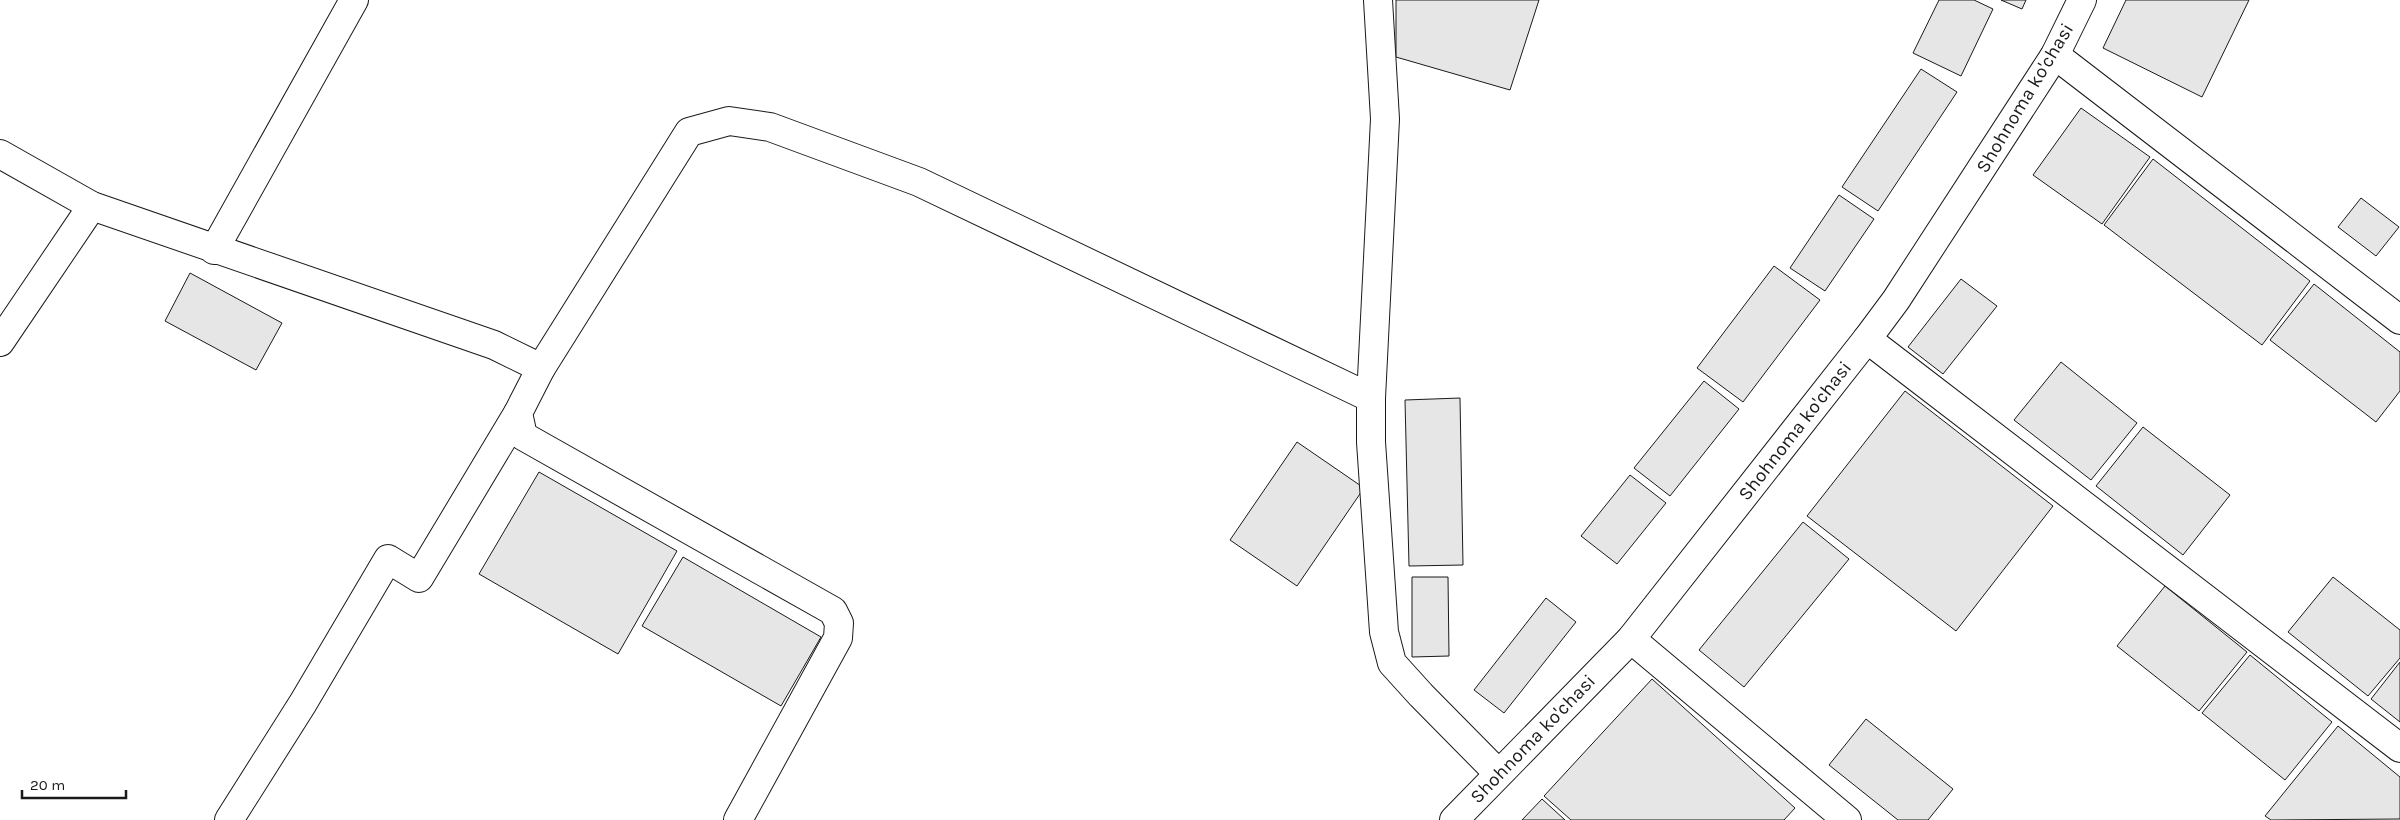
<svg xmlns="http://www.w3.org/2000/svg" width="2400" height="820" viewBox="0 0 2400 820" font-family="Karla,sans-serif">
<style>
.building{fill:#e6e6e6;stroke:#1a1a1a}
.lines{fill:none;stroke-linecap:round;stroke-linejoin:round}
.minor-casing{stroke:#1a1a1a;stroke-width:30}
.minor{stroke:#fff;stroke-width:28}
.labels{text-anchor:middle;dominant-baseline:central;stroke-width:4;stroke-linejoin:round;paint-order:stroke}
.street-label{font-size:19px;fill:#1a1a1a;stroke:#fff}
</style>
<rect width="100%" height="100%" fill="#fff"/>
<!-- building -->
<g class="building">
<path d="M1396 0H1539L1510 90 1396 57Z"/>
<path d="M1939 0H1974L1993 9 1961 76 1913 53Z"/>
<path d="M2001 0H2026L2022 9Z"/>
<path d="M2126 0H2249L2202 97 2103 48Z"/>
<path d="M1921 69 1957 92 1878 211 1842 187Z"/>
<path d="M2081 108 2150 157 2102 224 2033 175Z"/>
<path d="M2153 159 2310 281 2262 345 2104 225Z"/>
<path d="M1839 195 1874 219 1825 291 1790 268Z"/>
<path d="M2361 198 2399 227 2376 256 2338 227Z"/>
<path d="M1774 266 1820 300 1743 402 1697 368Z"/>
<path d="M190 273 282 323 256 370 165 321Z"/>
<path d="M1961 279 1997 306 1943 374 1908 347Z"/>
<path d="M2314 284 2400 352V391L2376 422 2270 340Z"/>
<path d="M2061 362 2137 423 2091 480 2014 420Z"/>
<path d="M1704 381 1739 409 1670 496 1634 468Z"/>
<path d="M1905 391 2053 506 1956 631 1807 516Z"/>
<path d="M1460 398 1463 565 1409 566 1405 400Z"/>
<path d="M2143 427 2230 495 2183 555 2096 486Z"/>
<path d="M1297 442 1364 488 1297 586 1230 540Z"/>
<path d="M539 472 677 551 618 654 479 574Z"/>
<path d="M1630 475 1666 503 1617 564 1581 536Z"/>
<path d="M1803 522 1849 559 1744 687 1699 650Z"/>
<path d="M683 557 821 637 781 706 642 626Z"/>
<path d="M1412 577H1448L1449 656 1412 657Z"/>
<path d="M2333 577 2400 630V658L2368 696 2288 632Z"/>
<path d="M2165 586 2247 652 2199 711 2117 646Z"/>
<path d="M1546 598 1576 622 1504 713 1474 690Z"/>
<path d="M2250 655 2332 722 2285 780 2202 713Z"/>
<path d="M2400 662V722L2371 699Z"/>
<path d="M1652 679 1795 808 1784 820H1571L1544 796Z"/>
<path d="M1866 719 1953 789 1928 820H1898L1829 765Z"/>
<path d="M2338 726 2400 777V819L2271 820 2265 816Z"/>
<path d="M1542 799 1565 820H1522Z"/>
</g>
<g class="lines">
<!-- minor casing -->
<g class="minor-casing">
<g id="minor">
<path d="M2055 55 2400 320"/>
<path d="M0 154 92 206 494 345 541 368 689 132 729 121 770 127 919 182 1371 398V442L1384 632 1392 663 1421 695 1498 773"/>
<path d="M214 250 354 0"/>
<path d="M1867 339 2400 748"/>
<path d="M0 342 92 206"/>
<path d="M541 368 518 413 523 436 833 611 839 623 838 638 738 820"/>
<path d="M1371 398 1385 119 1378 0"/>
<path d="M1631 639 1847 820"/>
<path d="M229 820 303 703 388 559 419 578 518 413"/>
<path d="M1454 820 1631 639 1867 339 1896 300 2055 55 2082 0"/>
</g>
</g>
<!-- minor -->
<use href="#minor" class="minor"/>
</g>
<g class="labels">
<!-- street labels -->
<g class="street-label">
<text transform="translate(2025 98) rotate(-59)">Shohnoma ko'chasi</text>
<text transform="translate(1795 431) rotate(-52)">Shohnoma ko'chasi</text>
<text transform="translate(1533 739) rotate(-46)">Shohnoma ko'chasi</text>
</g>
</g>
<!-- scale -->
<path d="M22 790v8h104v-8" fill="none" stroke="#1a1a1a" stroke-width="2.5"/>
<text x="30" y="790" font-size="15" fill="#1a1a1a" stroke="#ffffff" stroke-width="4" paint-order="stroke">20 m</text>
</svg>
